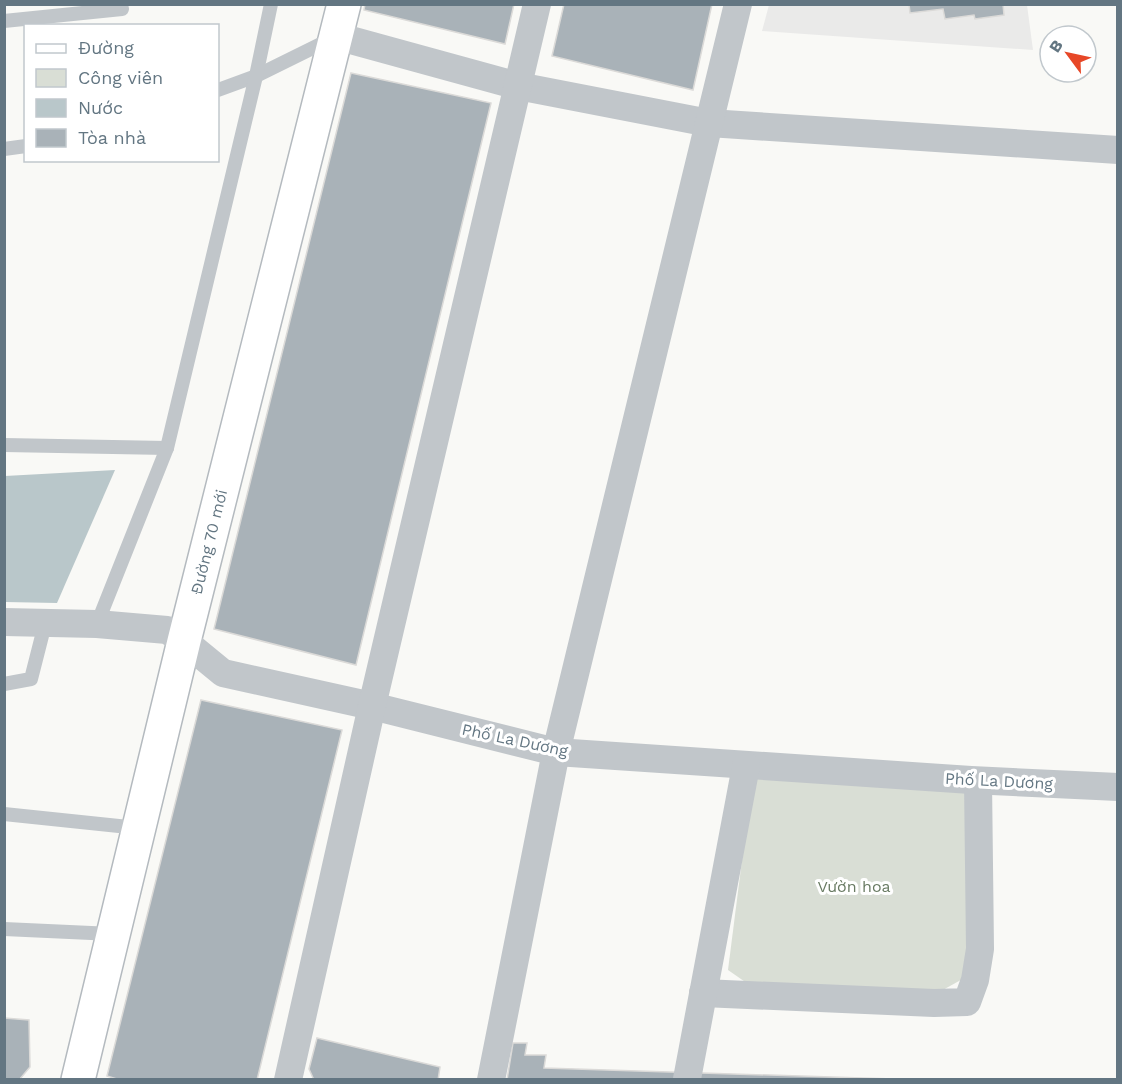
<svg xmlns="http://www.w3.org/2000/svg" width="1122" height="1084" viewBox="0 0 1122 1084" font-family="'Work Sans',sans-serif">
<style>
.built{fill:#eaeae9}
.green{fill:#d9ded5}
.water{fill:#b9c7ca}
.building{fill:#a9b2b8;stroke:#dbdad8;stroke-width:1.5}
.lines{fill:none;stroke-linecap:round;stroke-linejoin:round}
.secondary-casing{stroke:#b4babf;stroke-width:36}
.lane{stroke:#c1c6ca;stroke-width:14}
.street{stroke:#c1c6ca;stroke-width:28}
.secondary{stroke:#fff;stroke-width:33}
.labels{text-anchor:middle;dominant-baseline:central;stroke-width:6;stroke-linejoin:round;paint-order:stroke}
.street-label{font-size:16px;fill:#637682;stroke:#fff}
.park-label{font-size:16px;fill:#687a62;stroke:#fff}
</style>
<rect width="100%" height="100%" fill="#f9f9f6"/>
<!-- built -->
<path class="built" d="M769 5H1027L1033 50 762 31Z"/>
<!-- green -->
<path class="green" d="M753 774 971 788 968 976 932 996 751 986 728 970Z"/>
<!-- water -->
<path class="water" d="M115 470 57 603 5 602V476Z"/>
<!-- building -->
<g class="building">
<path d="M365 4H514L505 44 364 10Z"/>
<path d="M564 4H712L693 90 552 56Z"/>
<path d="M909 4H1003L1004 15 975 19 974 15 945 19 943 9 910 13Z"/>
<path d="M351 73 491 103 356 665 214 629Z"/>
<path d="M201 700 342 730 257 1080H120L107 1076Z"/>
<path d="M4 1018 29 1020 30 1067 19 1080H4Z"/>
<path d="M317 1038 440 1067 438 1080H314L309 1069Z"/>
<path d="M513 1043H527L525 1055H546L544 1068 925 1080H507Z"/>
</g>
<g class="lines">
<!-- secondary casing -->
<g class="secondary-casing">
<path id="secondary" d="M78 1080 184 641 344 4"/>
</g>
<!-- lane -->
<g class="lane">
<path d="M4 21 122 9"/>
<path d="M218 90 256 76 333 38"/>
<path d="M4 149 26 146"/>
<path d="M4 445 167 448"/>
<path d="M97 624 167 448 256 76 271 4"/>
<path d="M4 684 31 679 45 624"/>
<path d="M4 814 138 828"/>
<path d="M4 929 113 934"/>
</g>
<!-- street -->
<g class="street">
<path d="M336 36 518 86 709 123 1118 150"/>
<path d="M4 622 97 624 167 630 184 641 223 673 372 706 556 752 971 780 1118 787"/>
<path d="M703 993 934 1003 967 1002 975 980 980 949 978 781"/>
<path d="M687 1079 746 766"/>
<path d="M288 1080 372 706 537 4"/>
<path d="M491 1080 556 752 738 4"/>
</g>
<!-- secondary -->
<use href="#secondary" class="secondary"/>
</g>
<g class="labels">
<!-- street labels -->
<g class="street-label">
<text transform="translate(209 542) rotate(-76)">Đường 70 mới</text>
<text transform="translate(515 740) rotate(12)">Phố La Dương</text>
<text transform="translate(999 781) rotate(3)">Phố La Dương</text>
</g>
<!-- park labels -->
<g class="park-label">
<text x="854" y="886">Vườn hoa</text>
</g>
</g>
<!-- border -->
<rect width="1122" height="1084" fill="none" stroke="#637682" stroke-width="12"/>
<!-- legend -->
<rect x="24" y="24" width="195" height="138" fill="#ffffff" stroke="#c1c8cd" stroke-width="1.5"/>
<rect x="36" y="44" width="30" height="9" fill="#ffffff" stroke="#c1c8cd" stroke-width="1.5"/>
<text x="78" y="54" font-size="18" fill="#637682">Đường</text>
<rect x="36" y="69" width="30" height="18" fill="#d9ded5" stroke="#c1c8cd" stroke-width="1.5"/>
<text x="78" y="84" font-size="18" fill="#637682">Công viên</text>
<rect x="36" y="99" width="30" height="18" fill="#b9c7ca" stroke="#c1c8cd" stroke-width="1.5"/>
<text x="78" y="114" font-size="18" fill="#637682">Nước</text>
<rect x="36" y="129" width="30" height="18" fill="#a9b2b8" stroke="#c1c8cd" stroke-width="1.5"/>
<text x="78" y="144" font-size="18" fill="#637682">Tòa nhà</text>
<!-- north arrow -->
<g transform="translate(1068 54) rotate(303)"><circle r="28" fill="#ffffff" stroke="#c1c8cd" stroke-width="1.5"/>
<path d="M0-4.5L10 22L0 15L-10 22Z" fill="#e74727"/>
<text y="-9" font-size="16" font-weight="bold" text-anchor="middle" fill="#637682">B</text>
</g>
</svg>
